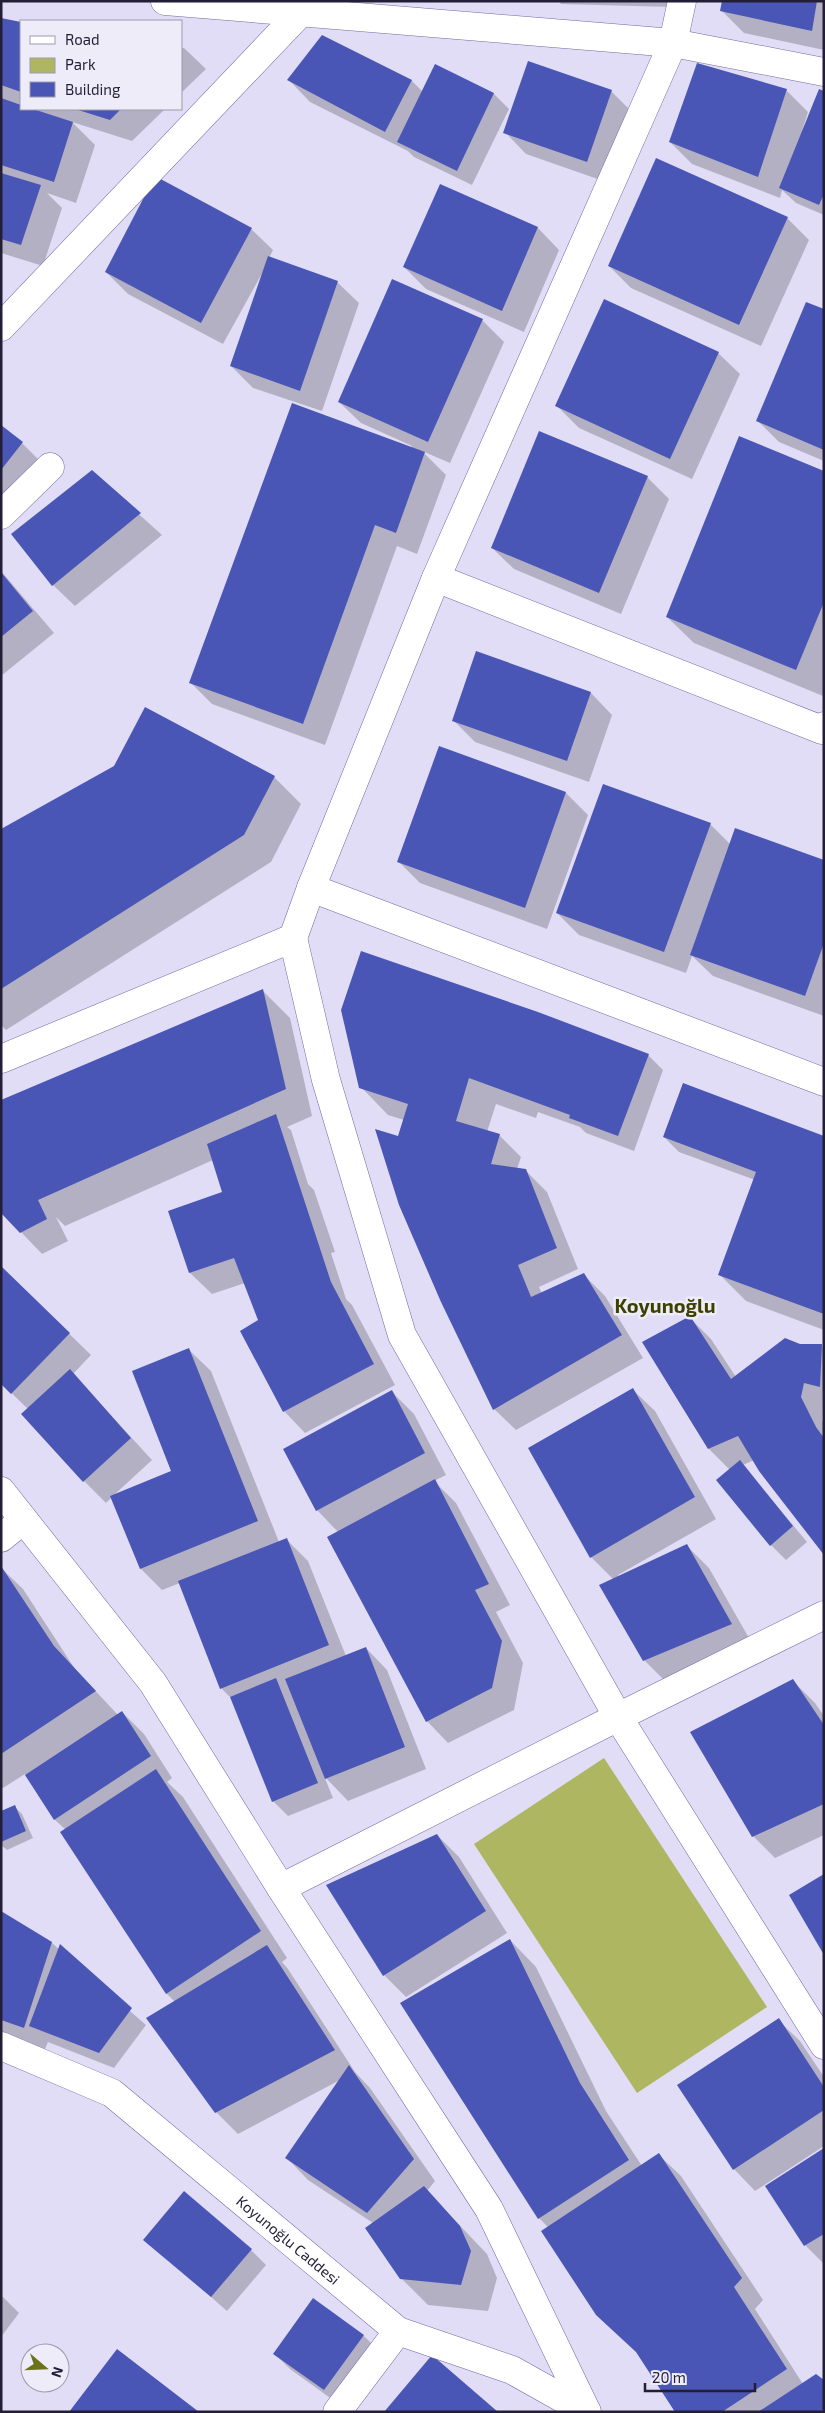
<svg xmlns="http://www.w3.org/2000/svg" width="825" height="2413" viewBox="0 0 825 2413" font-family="'Exo 2',sans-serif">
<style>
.green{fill:#aeb662}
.shadow{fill:#0003}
.building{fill:#4956b5}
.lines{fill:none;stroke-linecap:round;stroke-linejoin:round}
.minor-casing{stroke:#7568a1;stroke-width:29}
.tertiary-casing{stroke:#7568a1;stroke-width:29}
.minor{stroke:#fff;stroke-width:28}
.tertiary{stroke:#fff;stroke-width:28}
.labels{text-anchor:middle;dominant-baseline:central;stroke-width:5;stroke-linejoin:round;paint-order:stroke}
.street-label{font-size:15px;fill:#231e35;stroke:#eeecf9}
.district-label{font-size:20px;font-weight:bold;fill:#3d4100;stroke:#eeecf9}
</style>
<rect width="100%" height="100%" fill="#e1ddf6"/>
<!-- green -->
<path class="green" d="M604 1758 767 2007 637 2093 474 1844Z"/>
<!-- shadow -->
<g class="shadow">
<path d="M559 1H671V7L561 4Z"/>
<path d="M723 1H824V50L744 33 722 11Z"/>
<path d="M1 20 21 23V109H165L132 141 72 122 95 145 76 203 47 193 62 208 43 266 1 253Z"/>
<path d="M322 37 412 81 423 92 435 66 494 94 509 109 472 185 414 157 408 151 310 102 289 80Z"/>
<path d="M181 48H184L206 69 181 93Z"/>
<path d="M786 90 808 112 802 131 803 132 824 92V215L796 203 782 190 780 198 692 164 670 142Z"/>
<path d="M611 91 633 113 609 183 526 154 505 132Z"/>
<path d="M441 185 538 228 559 250 524 332 426 289 404 267Z"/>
<path d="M787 218 809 240 761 346 631 288 609 266Z"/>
<path d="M251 229 273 250 269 258 337 282 359 303 322 411 253 388 231 366 265 268 223 344 128 294 106 272Z"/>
<path d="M824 311V461L779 442 757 420Z"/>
<path d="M482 320 504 342 450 463 422 451 446 475 417 554 397 546 325 745 212 704 191 683 411 448 412 446 361 423 339 402Z"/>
<path d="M718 353 740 374 692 479 579 428 557 406Z"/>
<path d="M1 426 22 443 44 465 1 519Z"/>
<path d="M92 472 162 535 75 606 53 585Z"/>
<path d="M824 472V694L823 696 694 643 667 617Z"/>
<path d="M647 477 669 499 621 614 514 569 492 548Z"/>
<path d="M1 571 54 633 1 676Z"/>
<path d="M591 693 612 715 589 782 475 742 453 720Z"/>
<path d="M146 709 274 777 301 804 271 862 6 1030 1 1025V830L115 767Z"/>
<path d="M439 748 566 793 588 815 547 929 420 883 399 862Z"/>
<path d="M710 824 731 845 824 861V1016L713 976 692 956 686 973 579 935 557 913Z"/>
<path d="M263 991 290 1018 312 1116 287 1127 291 1130 308 1184 314 1190 335 1252 331 1253 346 1299 352 1305 395 1385 305 1433 284 1411 261 1321 245 1283 212 1294 190 1273 169 1211 224 1192 213 1160 65 1226 56 1217 68 1241 42 1254 1 1211Z"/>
<path d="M648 1055 663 1070 634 1151 586 1133 580 1127 538 1112 536 1118 496 1104 487 1132 499 1135 521 1157 517 1169 525 1170 547 1192 578 1269 539 1287 542 1294 583 1274 605 1296 643 1358 516 1430 494 1409 404 1120 388 1115 361 1087Z"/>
<path d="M664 1137H824V1330L746 1301 719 1274 755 1180 679 1152Z"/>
<path d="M1 1267 91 1355 73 1374 152 1460 114 1495 172 1471 189 1350 211 1371 279 1542 286 1539 308 1561 346 1656 366 1648 387 1670 426 1769 348 1801 324 1776 333 1798 288 1816 273 1801 232 1699 221 1688 180 1583 162 1590 141 1569 112 1497 106 1503 84 1481 23 1414 28 1409 1 1383Z"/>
<path d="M690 1318 711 1339 736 1377 800 1345 822 1346 824 1348 822 1420 824 1423V1553L754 1460 743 1465 807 1542 786 1560 771 1545 730 1470 709 1449 644 1343Z"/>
<path d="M633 1390 655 1411 716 1519 618 1575 619 1577 687 1546 709 1568 753 1645 666 1682 644 1660 614 1580 591 1557Z"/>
<path d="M392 1392 414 1414 446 1475 434 1481 456 1503 510 1605 496 1612 523 1663 514 1710 448 1743 427 1721 338 1532 317 1510Z"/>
<path d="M1 1568 23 1589 75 1669 118 1715 122 1712 144 1734 172 1778 167 1782 183 1797 287 1958 282 1962 288 1969 355 2072 370 2088 435 2181 427 2191 487 2254 497 2278 488 2311 428 2305 401 2278 373 2223 308 2180 287 2158 340 2080 238 2134 216 2112 148 2018 175 2002 167 1994 62 1833 66 1830 55 1820 25 1774 3 1788 1 1787Z"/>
<path d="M793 1681 815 1703 824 1716V1835L775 1858 753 1836 692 1732Z"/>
<path d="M15 1807 22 1814 33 1838 7 1850 1 1845V1813Z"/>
<path d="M437 1835 459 1857 507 1933 406 1997 384 1975Z"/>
<path d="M1 1913 52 1943 146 2025 114 2068 48 2042 45 2049 1 2034Z"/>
<path d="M510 1940 536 1967 606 2111 642 2166 659 2155 681 2176 763 2300 755 2309 803 2384 824 2381V2412H676L640 2357 549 2228 539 2218Z"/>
<path d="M778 2020 800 2041 824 2077V2146L755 2191 734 2169Z"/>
<path d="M824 2149V2264L805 2245 767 2187Z"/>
<path d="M145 2239 251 2250 266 2265 227 2311Z"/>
<path d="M1 2295 19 2313 1 2337Z"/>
<path d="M364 2336 379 2351 340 2405 290 2369 275 2354Z"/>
</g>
<!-- building -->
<g class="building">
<path d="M722 1H817L812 31 720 11Z"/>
<path d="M1 18 21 22V92L1 85Z"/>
<path d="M322 35 412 80 385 132 287 80Z"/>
<path d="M528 61 612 90 587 162 503 133Z"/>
<path d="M697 63 787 89 758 177 669 142Z"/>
<path d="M435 64 494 93 457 171 397 142Z"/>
<path d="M819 89 824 91V194L819 205 779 188Z"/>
<path d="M1 98 21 105V109H33L73 122 54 182 1 165Z"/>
<path d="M75 109H121L110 120Z"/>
<path d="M656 158 788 217 739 325 608 266Z"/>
<path d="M1 173 41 185 21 245 1 239Z"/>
<path d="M155 176 252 228 201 323 105 272Z"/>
<path d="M440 184 538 227 502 311 403 267Z"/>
<path d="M268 256 338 281 300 391 230 366Z"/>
<path d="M392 279 483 319 428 442 338 402Z"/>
<path d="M604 299 719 352 670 459 555 406Z"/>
<path d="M806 302 824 309V450L756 421Z"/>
<path d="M292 403 425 452 396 533 375 525 303 724 189 683Z"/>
<path d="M1 425 23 442 1 470Z"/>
<path d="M539 431 648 476 599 593 491 548Z"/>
<path d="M739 436 824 471V602L796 670 666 617Z"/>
<path d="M92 470 141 513 52 586 11 534Z"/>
<path d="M1 572 33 611 1 637Z"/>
<path d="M476 651 591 692 567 761 452 721Z"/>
<path d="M145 707 275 776 244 835 1 989V829L114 766Z"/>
<path d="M439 746 566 792 525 908 397 862Z"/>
<path d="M603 784 711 823 664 952 556 913Z"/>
<path d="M735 828 824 860V943L805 996 690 955Z"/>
<path d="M361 951 538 1012 649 1054 618 1136 569 1118 570 1115 469 1078 456 1121 500 1134 491 1164 526 1169 557 1248 518 1265 531 1297 584 1273 622 1335 493 1410 441 1302 399 1205 375 1129 398 1136 408 1104 359 1088 341 1010Z"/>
<path d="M263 989 286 1089 38 1200 47 1219 20 1233 1 1213V1100Z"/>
<path d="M683 1083 824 1136V1314L718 1275 756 1172 663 1137Z"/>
<path d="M276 1114 331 1282 374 1364 283 1412 240 1331 258 1320 234 1258 189 1273 168 1211 222 1192 207 1144Z"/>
<path d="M1 1266 70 1333 11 1394 1 1384Z"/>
<path d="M690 1316 731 1379 785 1338 800 1344H822L820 1387 804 1383 801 1397 816 1427 824 1438V1555L759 1471 738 1436 708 1449 642 1342Z"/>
<path d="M189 1348 258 1521 140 1569 110 1496 171 1471 132 1371Z"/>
<path d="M70 1369 131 1438 83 1482 21 1414Z"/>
<path d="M633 1388 695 1497 590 1558 528 1448Z"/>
<path d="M392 1390 425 1453 316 1511 283 1449Z"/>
<path d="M740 1460 793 1526 770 1546 716 1480Z"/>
<path d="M435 1479 489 1584 475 1590 502 1641 492 1688 426 1722 327 1537Z"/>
<path d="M287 1538 329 1645 220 1689 178 1581Z"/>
<path d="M687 1544 732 1624 643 1661 599 1585Z"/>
<path d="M1 1566 54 1646 96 1691 1 1754Z"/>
<path d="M366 1647 405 1747 325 1779 285 1679Z"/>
<path d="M276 1678 318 1783 272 1802 230 1697Z"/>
<path d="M793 1679 824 1725V1804L752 1837 690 1732Z"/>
<path d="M122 1711 151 1756 54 1820 25 1775Z"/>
<path d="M156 1769 261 1931 166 1994 60 1832Z"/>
<path d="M15 1805 26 1831 1 1842V1811Z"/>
<path d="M437 1834 486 1911 383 1976 326 1885Z"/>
<path d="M824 1874V1955L789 1895Z"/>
<path d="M1 1911 52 1942 24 2028 1 2020Z"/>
<path d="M510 1939 580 2083 629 2160 538 2219 400 2003Z"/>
<path d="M60 1944 132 2008 99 2053 29 2026Z"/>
<path d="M267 1945 335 2050 215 2113 146 2018Z"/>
<path d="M779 2018 824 2087V2110L733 2170 677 2085Z"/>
<path d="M349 2065 414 2159 367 2213 285 2158Z"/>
<path d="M824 2148V2234L804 2246 765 2186Z"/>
<path d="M659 2153 742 2278 734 2287 787 2369 722 2412H675L636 2352 596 2315 541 2231Z"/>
<path d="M424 2186 460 2226 471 2251 461 2285 400 2279 365 2228Z"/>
<path d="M184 2191 252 2249 211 2297 143 2240Z"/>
<path d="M313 2298 364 2335 324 2390 273 2354Z"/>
<path d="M117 2349 199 2412H69Z"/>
<path d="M432 2355 498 2412H384Z"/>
<path d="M816 2374 824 2380V2408L821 2412H758Z"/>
</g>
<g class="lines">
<!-- minor casing -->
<g class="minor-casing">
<g id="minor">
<path d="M165 1 673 43 824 72"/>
<path d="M1 327 301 12"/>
<path d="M1 515 50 467"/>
<path d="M436 578 673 43 682 1"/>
<path d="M311 888 824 1082"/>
<path d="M293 938 311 888 436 578 822 730 824 726"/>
<path d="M1 1059 293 938 326 1080 402 1335 618 1717 824 1615"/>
<path d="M1 1538 23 1520"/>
<path d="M281 1888 618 1717 824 2045"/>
</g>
</g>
<!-- tertiary casing -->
<g class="tertiary-casing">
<g id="tertiary">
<path d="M1 1491 153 1683 281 1888 489 2209 586 2410"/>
<path id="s1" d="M1 2046 112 2093 398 2331 512 2370 587 2412"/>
<path d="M337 2412 398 2331"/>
</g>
</g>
<!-- minor -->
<use href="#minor" class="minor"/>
<!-- tertiary -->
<use href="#tertiary" class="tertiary"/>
</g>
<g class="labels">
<!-- street labels -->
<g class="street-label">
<text stroke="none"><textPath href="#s1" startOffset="350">Koyunoğlu Caddesi</textPath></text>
</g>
<!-- district labels -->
<g class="district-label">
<text x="665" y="1305">Koyunoğlu</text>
</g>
</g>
<!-- border -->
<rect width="825" height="2413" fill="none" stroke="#231e35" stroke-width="5"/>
<!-- legend -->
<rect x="20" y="20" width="162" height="90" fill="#eeecf9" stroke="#9d9aab"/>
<rect x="30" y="36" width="25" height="8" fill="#ffffff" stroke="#9d9aab"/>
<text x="65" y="45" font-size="15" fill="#231e35">Road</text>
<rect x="30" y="58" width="25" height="15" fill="#aeb662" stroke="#9d9aab"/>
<text x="65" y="70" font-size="15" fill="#231e35">Park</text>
<rect x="30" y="82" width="25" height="15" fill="#4956b5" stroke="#9d9aab"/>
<text x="65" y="95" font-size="15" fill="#231e35">Building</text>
<!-- north arrow -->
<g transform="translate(45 2368) rotate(109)"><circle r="24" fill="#eeecf9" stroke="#9d9aab"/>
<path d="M0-4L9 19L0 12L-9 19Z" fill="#6c721a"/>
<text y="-8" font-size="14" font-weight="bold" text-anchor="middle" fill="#231e35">N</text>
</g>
<!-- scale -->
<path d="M645 2383v8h110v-8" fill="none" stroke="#231e35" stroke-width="2.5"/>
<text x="652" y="2383" font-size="15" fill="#231e35" stroke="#eeecf9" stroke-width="4" paint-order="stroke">20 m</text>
</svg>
